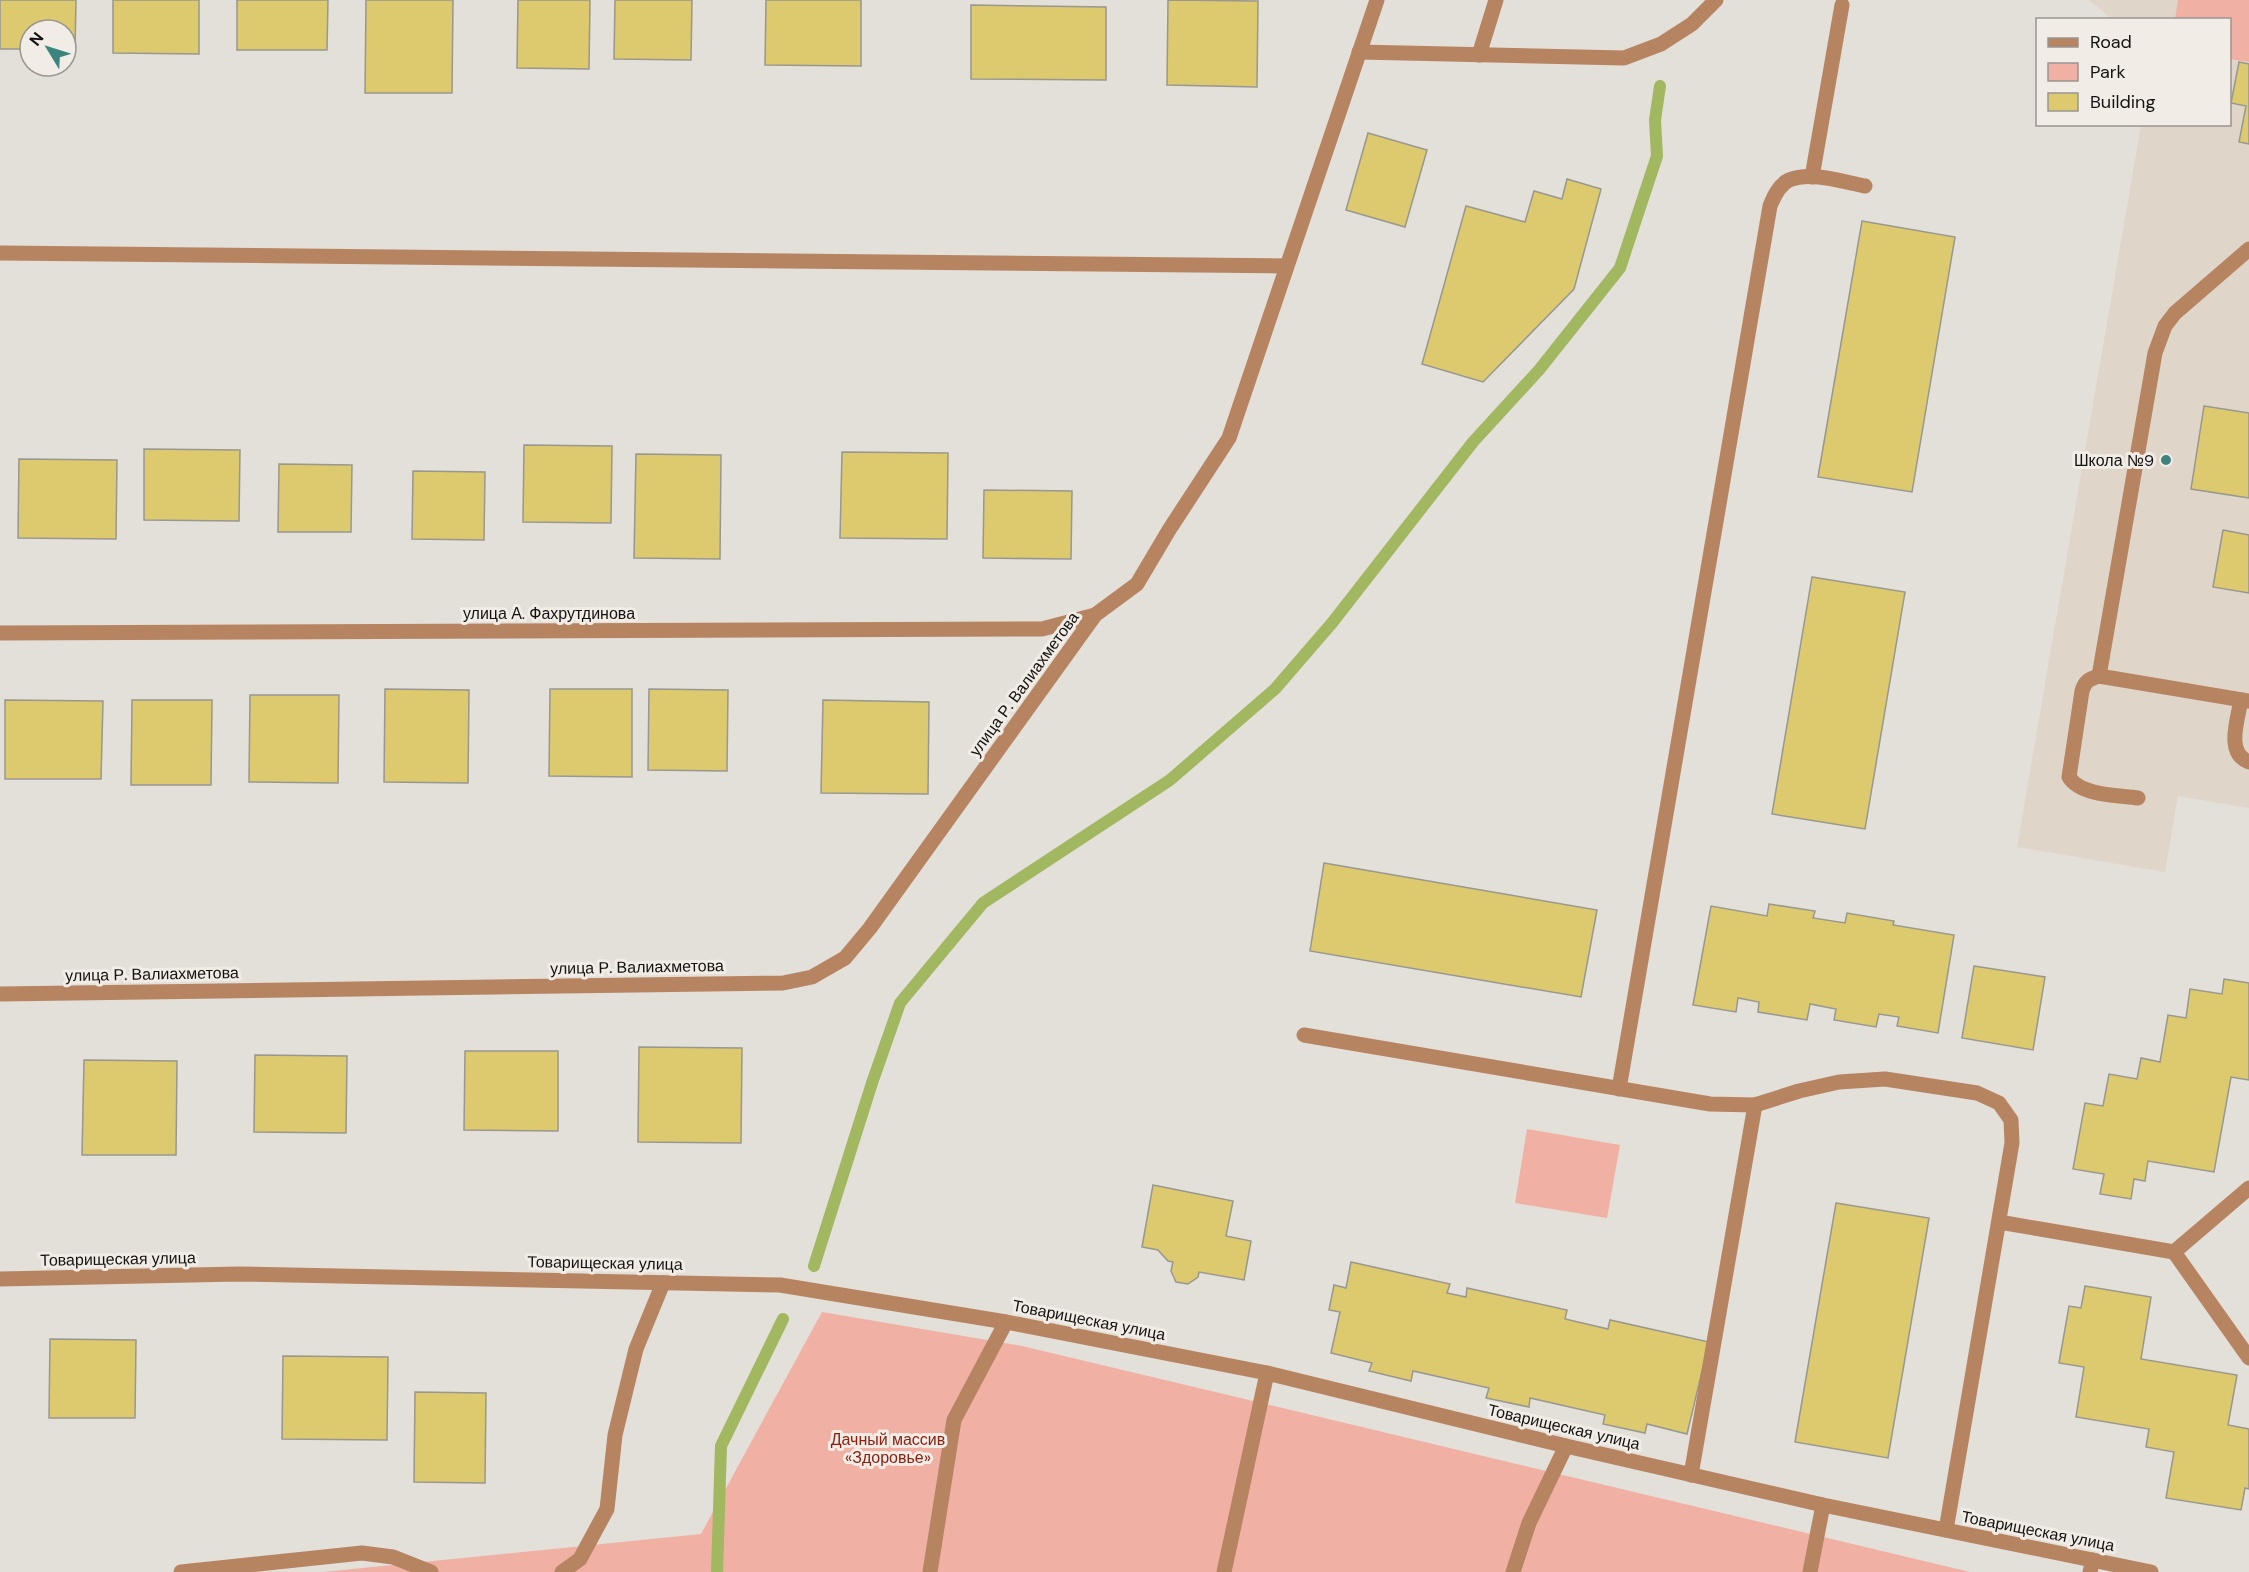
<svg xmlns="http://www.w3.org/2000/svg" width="2249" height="1572" viewBox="0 0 2249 1572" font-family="'DM Sans',sans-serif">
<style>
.built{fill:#dfd6c9}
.green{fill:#f1b0a4}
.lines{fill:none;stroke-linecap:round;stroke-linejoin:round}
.stream{stroke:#a1b760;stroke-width:12}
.building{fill:#ddca6e;stroke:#989790;stroke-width:1.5}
.lane{stroke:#b78462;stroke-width:15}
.street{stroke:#b78462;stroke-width:15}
.poi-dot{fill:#3d847e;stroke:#f1ece6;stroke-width:2}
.labels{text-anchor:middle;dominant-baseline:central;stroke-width:6;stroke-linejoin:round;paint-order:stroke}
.poi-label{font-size:16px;fill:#141311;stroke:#f1ece6;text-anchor:end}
.street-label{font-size:16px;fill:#141311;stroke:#f1ece6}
.park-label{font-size:16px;fill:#8c2011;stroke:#f1ece6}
</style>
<rect width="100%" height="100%" fill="#e3dfd9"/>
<!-- built -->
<path class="built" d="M2089 0H2249V808L2178 796 2165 872 2017 847 2141 125 2230 124V20L2112 19Z"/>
<!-- green -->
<g class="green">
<path d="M2178 0H2249V62L2230 59V20L2175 19Z"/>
<path d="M1527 1129 1620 1145 1607 1218 1515 1203Z"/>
<path d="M822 1312 1022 1346 1970 1572H323L701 1534Z"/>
</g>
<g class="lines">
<!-- stream -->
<g class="stream">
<path d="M814 1266 872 1083 900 1003 983 903 1170 780 1275 689 1332 623 1473 442 1539 370 1620 268 1657 156 1655 120 1660 86"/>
<path d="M717 1572 721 1446 783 1319"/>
</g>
</g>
<!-- building -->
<g class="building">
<path d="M0 0H76L75 50 66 49V30H30V49H0Z"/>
<path d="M113 0H199V54L113 53Z"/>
<path d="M237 0H328L327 50H237Z"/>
<path d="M366 0H453L452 93H365Z"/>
<path d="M518 0H590L589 69 517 68Z"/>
<path d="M615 0H692L691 60 614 59Z"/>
<path d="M766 0H861V66L765 65Z"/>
<path d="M1168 0 1258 1 1257 87 1167 85Z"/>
<path d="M971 5 1106 7V80L971 79Z"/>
<path d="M2239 62 2249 64V144L2239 142 2246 106 2231 103Z"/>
<path d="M1368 133 1427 150 1405 227 1346 210Z"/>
<path d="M1567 179 1601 189 1574 289 1483 382 1422 364 1466 206 1525 222 1534 191 1562 199Z"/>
<path d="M1862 221 1955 237 1912 492 1818 477Z"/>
<path d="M2204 406 2249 413V498L2191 489Z"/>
<path d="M524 445 612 446 611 523 523 522Z"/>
<path d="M144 449 240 450 239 521 144 520Z"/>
<path d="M842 452 948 453 947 539 840 538Z"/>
<path d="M636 454 721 455 720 559 634 558Z"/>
<path d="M19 459 117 460 116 539 18 538Z"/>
<path d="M279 464 352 465 351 532H278Z"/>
<path d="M413 471 485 472 484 540 412 539Z"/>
<path d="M984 490 1072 491 1071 559 983 558Z"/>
<path d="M2223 530 2249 535V593L2213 587Z"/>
<path d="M1812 577 1905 592 1865 829 1772 814Z"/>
<path d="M385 689 469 690 468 783 384 782Z"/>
<path d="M550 689H632V777L549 776Z"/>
<path d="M649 689 728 690 727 771 648 770Z"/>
<path d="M250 695H339L338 783 249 782Z"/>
<path d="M5 700 103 701 101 779H5Z"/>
<path d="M132 700H212L211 785H131Z"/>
<path d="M823 700 929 702 928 794 821 793Z"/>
<path d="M1324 863 1597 910 1581 997 1310 951Z"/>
<path d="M1769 904 1815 911 1813 918 1845 923 1847 913 1894 921 1893 925 1954 935 1938 1033 1897 1026 1899 1017 1879 1014 1876 1027 1834 1020 1836 1009 1810 1004 1807 1020 1758 1012 1759 1002 1738 998 1736 1012 1693 1005 1711 906 1767 916Z"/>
<path d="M1974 966 2045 977 2033 1050 1962 1038Z"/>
<path d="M2224 979 2249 983V1080L2231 1077 2214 1172 2148 1161 2145 1181 2134 1179 2131 1199 2100 1194 2104 1174 2073 1169 2085 1103 2103 1106 2109 1074 2137 1079 2141 1058 2160 1062 2168 1015 2186 1018 2190 989 2222 994Z"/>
<path d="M639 1047 742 1048 741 1143 638 1142Z"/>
<path d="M465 1051H558V1131L464 1130Z"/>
<path d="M255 1055 347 1056 346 1133 254 1132Z"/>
<path d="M84 1060 177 1061 176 1155H82Z"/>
<path d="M1153 1185 1233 1201 1226 1236 1251 1241 1244 1280 1199 1272 1198 1277 1188 1284 1176 1282 1171 1271 1173 1262 1168 1261 1158 1250 1142 1247Z"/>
<path d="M1836 1203 1929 1218 1888 1458 1795 1442Z"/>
<path d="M1351 1262 1450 1284 1447 1293 1466 1297 1467 1288 1567 1310 1565 1319 1608 1329 1610 1320 1709 1342 1687 1434 1647 1424 1645 1433 1603 1424 1605 1415 1530 1398 1529 1407 1486 1398 1489 1388 1413 1371 1411 1381 1369 1371 1372 1363 1331 1353 1340 1312 1329 1310 1334 1285 1346 1288Z"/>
<path d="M2085 1286 2151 1297 2141 1359 2237 1375 2228 1425 2249 1429V1489L2245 1488 2241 1510 2166 1498 2174 1452 2146 1447 2149 1429 2076 1417 2084 1367 2059 1363 2069 1306 2081 1308Z"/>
<path d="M50 1339 136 1340 135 1418H49Z"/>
<path d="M283 1356 388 1357 387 1440 282 1439Z"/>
<path d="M415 1392 486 1393 485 1483 414 1482Z"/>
</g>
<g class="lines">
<!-- lane -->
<g class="lane">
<path d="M1359 52 1624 58 1661 44 1692 24 1716 0"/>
<path d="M1479 55 1496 0"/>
<path d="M1812 177 1842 5"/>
<path d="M0 253 1286 266"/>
<path d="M2099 676 2155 353 2165 326 2175 313 2249 249"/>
<path d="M2241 700C2238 719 2225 753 2249 762"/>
<path d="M2138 798C2118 795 2081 796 2069 777L2082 691C2085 681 2089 679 2099 676L2249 701"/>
<path d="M1304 1035 1710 1104 1755 1105 1799 1091 1839 1082 1885 1079 1977 1093 1999 1103 2011 1120 2012 1143 1946 1530"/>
<path d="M1619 1089 1770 206C1774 196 1779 185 1789 180 1812 171 1843 182 1865 186"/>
<path d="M1999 1222 2174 1252 2249 1358"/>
<path d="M2174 1252 2249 1188"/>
<path d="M1691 1475 1755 1105"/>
<path d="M181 1572 362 1553 393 1557 431 1572"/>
<path d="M562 1572 580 1559 607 1509 615 1435 636 1349 663 1283"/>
<path d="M930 1572 954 1420 1006 1322"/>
<path d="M1224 1572 1267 1373"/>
<path d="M1513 1572 1529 1523 1566 1446"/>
<path d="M1810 1572 1823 1505"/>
<path d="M2090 1572 2093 1560"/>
</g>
<!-- street -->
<g class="street">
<path d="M0 633 1042 629 1095 615"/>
<path d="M0 994 783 983 812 977 845 958 870 928 1095 615 1137 584 1169 530 1229 438 1377 0"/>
<path d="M0 1279 239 1274 780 1285 1006 1322 1267 1373 1566 1446 1823 1505 2151 1572"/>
</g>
</g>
<!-- markers -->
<circle class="poi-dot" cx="2166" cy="460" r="6"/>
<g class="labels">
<!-- poi labels -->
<g class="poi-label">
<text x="2154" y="460">Школа №9</text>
</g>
<!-- street labels -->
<g class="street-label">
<text x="549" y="613">улица А. Фахрутдинова</text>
<text transform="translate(1024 684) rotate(-54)">улица Р. Валиахметова</text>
<text transform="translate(637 967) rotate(-1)">улица Р. Валиахметова</text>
<text transform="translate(152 974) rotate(-1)">улица Р. Валиахметова</text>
<text transform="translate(118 1259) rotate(-1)">Товарищеская улица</text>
<text transform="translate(605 1263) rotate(1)">Товарищеская улица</text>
<text transform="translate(1089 1320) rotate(11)">Товарищеская улица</text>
<text transform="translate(1564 1427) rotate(13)">Товарищеская улица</text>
<text transform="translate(2038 1531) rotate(11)">Товарищеская улица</text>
</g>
<!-- park labels -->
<g class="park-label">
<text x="888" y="1439">Дачный массив<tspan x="888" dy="18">«Здоровье»</tspan></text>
</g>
</g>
<!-- legend -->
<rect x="2036" y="18" width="195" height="108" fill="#f1ece6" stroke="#999591" stroke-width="1.5"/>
<rect x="2048" y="38" width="30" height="9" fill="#b78462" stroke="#999591" stroke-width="1.5"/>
<text x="2090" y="48" font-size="18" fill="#141311">Road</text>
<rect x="2048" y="63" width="30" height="18" fill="#f1b0a4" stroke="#999591" stroke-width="1.5"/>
<text x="2090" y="78" font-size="18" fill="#141311">Park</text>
<rect x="2048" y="93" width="30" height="18" fill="#ddca6e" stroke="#999591" stroke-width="1.5"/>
<text x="2090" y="108" font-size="18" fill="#141311">Building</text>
<!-- north arrow -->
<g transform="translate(48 48) rotate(308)"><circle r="28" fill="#f1ece6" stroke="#999591" stroke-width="1.5"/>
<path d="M0-4.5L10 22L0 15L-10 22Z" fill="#3d847e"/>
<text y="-9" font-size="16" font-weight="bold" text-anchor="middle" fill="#141311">N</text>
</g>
</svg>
